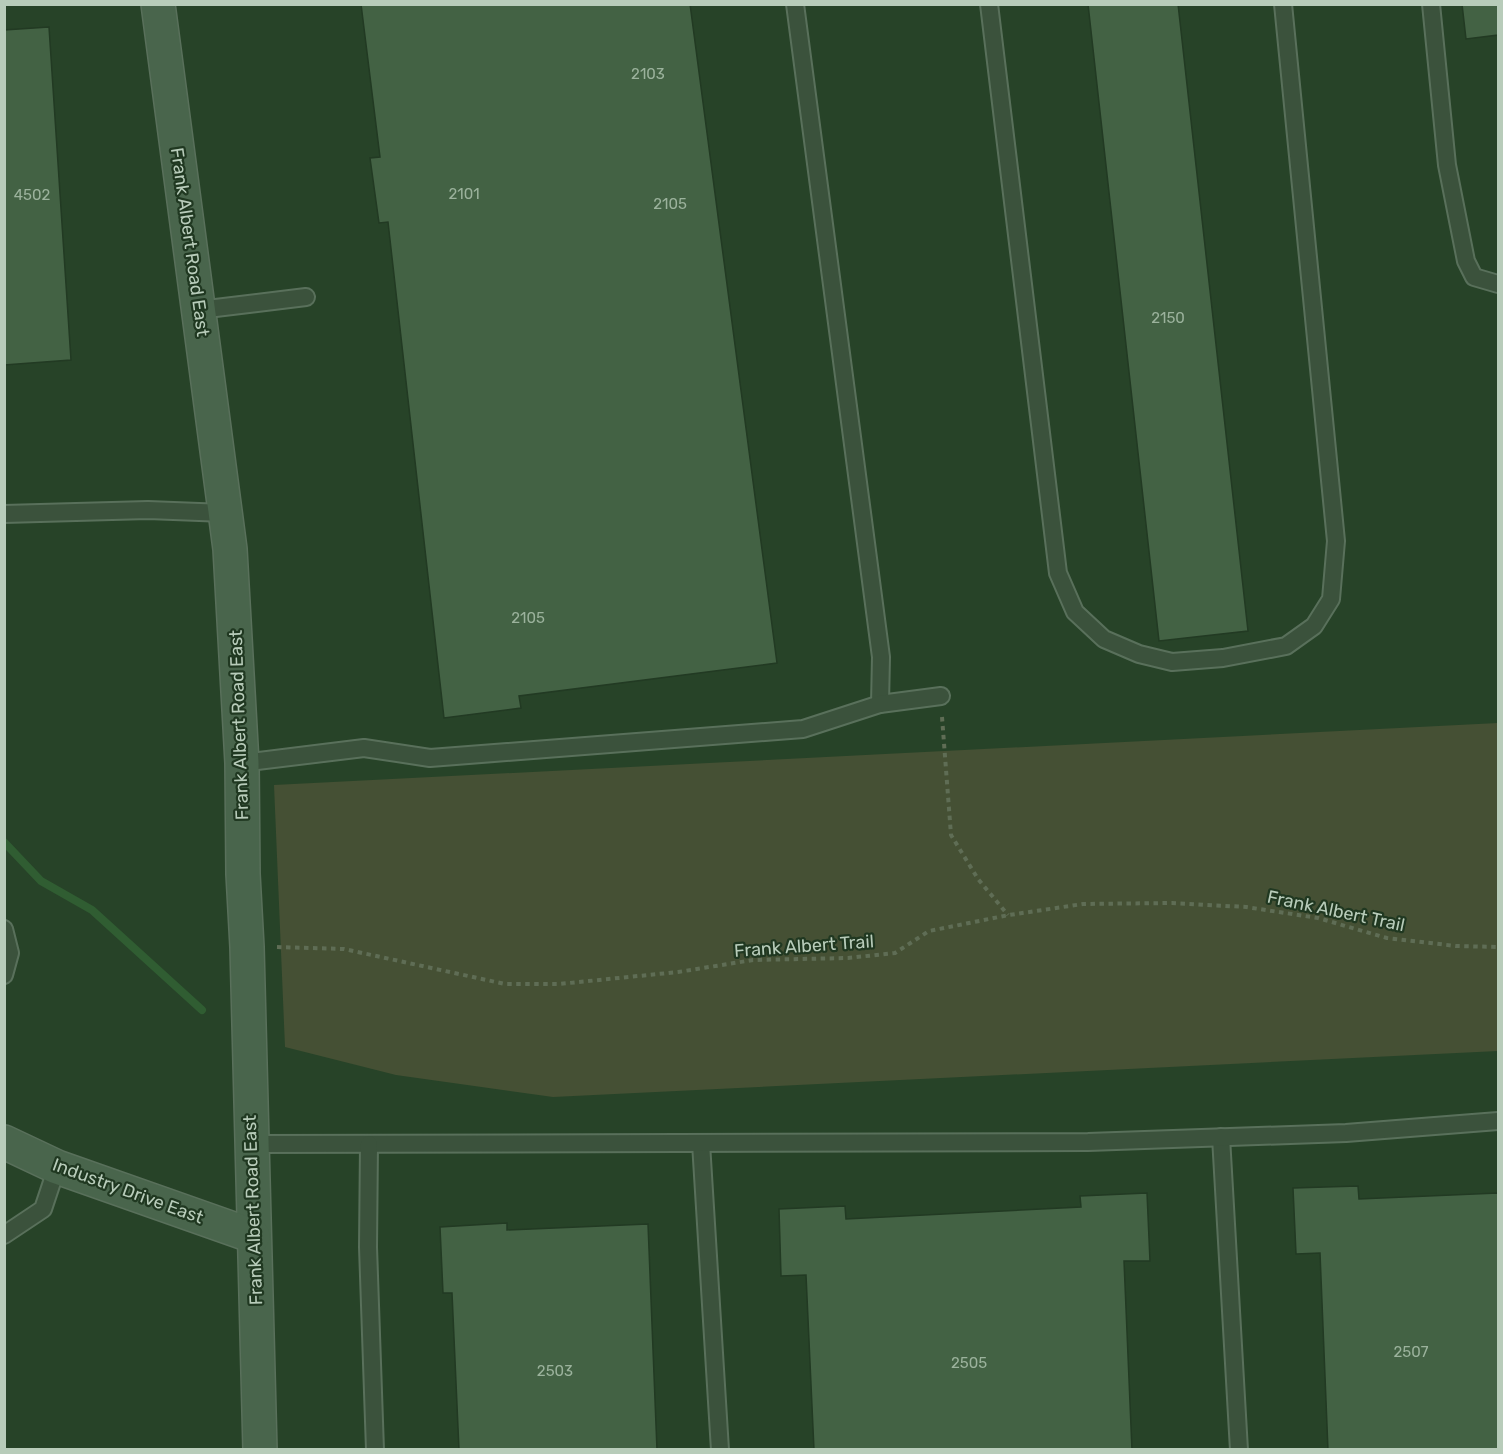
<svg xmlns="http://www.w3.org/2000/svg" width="1503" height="1454" viewBox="0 0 1503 1454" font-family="Rubik,sans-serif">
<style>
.green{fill:#455034}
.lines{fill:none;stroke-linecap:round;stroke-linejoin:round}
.stream{stroke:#305d32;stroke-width:8}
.building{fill:#436244;stroke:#223a23;stroke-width:1.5}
.lane-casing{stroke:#59705b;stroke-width:20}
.secondary-casing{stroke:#59705b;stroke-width:36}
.path{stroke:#5f6d55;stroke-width:4;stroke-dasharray:4.5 4.5;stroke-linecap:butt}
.lane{stroke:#3b523c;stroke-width:16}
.secondary{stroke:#49654c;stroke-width:33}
.labels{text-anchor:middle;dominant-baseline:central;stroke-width:4.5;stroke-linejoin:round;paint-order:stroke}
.number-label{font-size:15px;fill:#9bb29c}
.street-label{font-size:18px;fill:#b8ccba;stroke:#203821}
</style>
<rect width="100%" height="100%" fill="#274328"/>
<!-- green -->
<path class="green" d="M1498 723V1051L553 1097 396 1075 285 1047 274 785Z"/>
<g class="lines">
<!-- stream -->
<path class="stream" d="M4 842 41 881 92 910 202 1010"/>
</g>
<!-- building -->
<g class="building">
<path d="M361 4H690L777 663 519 696 521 708 444 718 388 222 379 223 370 158 380 157Z"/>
<path d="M1088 4H1178L1248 631 1159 641Z"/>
<path d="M1462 4H1498V35L1466 39Z"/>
<path d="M49 27 71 360 4 365V30Z"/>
<path d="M1358 1186 1359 1199 1498 1193V1450H1328L1320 1253 1296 1254 1293 1188Z"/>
<path d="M1147 1193 1150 1261H1124L1132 1450H814L806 1275 781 1276 779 1209 845 1206 846 1219 1081 1207 1080 1196Z"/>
<path d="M507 1223V1230L648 1224 657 1450H459L452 1293H443L440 1227Z"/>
</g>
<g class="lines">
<!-- lane casing -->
<g class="lane-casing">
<g id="lane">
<path d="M795 4 881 657 880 704"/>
<path d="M989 4 1058 573 1075 612 1104 639 1139 654 1172 662 1223 658 1286 646 1314 626 1331 599 1336 541 1283 4"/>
<path d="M1431 4 1447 165 1466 261 1474 277 1498 284"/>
<path d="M199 310 306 297"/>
<path d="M4 514 148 510 225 513"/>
<path d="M242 763 364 748 430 758 803 729 880 704 941 696"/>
<path d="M4 929 10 953 4 975"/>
<path d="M1221 1137 1239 1450"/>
<path d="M701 1143 720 1450"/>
<path d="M251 1144 1088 1142 1346 1133 1498 1121"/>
<path d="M369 1144 368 1247 375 1450"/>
<path d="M4 1235 43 1209 57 1167"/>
</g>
</g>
<!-- secondary casing -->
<g class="secondary-casing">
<g id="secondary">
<path d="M158 4 230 549 242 763 243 874 247 947 260 1450"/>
<path d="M4 1142 57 1167 253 1236"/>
</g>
</g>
<!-- path -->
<g class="path">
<path d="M942 717 951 835 978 879 1008 915"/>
<path d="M277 947 344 949 505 984H559L678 972 753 960 848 958 895 953 929 931 1009 915 1083 904 1172 903 1246 907 1318 918 1387 938 1456 946 1498 947"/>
</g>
<!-- lane -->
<use href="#lane" class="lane"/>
<!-- secondary -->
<use href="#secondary" class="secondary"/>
</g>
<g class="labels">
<!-- number labels -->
<g class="number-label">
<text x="648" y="74">2103</text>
<text x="464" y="194">2101</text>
<text x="32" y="195">4502</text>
<text x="670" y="204">2105</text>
<text x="1168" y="318">2150</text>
<text x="528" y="618">2105</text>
<text x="1411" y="1352">2507</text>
<text x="969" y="1363">2505</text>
<text x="555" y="1371">2503</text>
</g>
<!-- street labels -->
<g class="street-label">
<text transform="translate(190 242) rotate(82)">Frank Albert Road East</text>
<text transform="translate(239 725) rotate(-92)">Frank Albert Road East</text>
<text transform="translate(1336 911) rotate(12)">Frank Albert Trail</text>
<text transform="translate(804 946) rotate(-4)">Frank Albert Trail</text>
<text transform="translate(128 1191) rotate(20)">Industry Drive East</text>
<text transform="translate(253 1210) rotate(-92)">Frank Albert Road East</text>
</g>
</g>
<!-- border -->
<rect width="1503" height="1454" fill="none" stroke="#b8ccba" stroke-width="12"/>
</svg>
